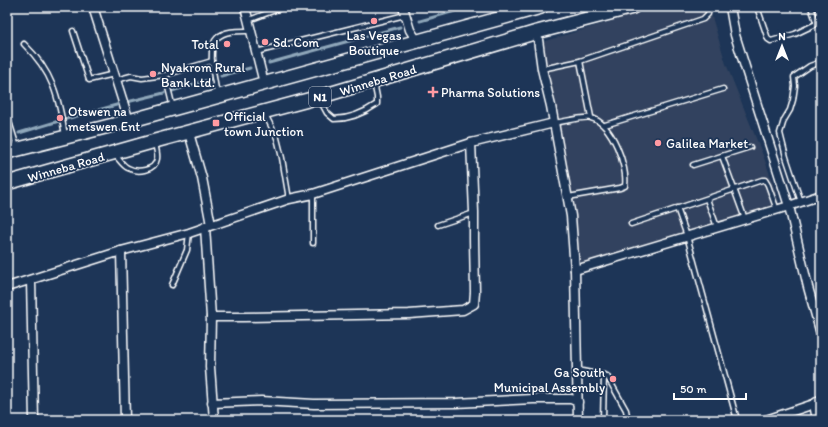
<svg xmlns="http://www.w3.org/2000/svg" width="828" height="427" viewBox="0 0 828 427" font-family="Itim,sans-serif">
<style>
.built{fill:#32435e}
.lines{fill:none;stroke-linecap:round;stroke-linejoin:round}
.stream{stroke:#8fa7ba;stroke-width:3}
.service-casing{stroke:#fff;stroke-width:7}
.minor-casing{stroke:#fff;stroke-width:11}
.trunk-casing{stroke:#fff;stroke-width:16}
.service{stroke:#1d3557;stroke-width:4}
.minor{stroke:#1d3557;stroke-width:8}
.trunk{stroke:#1d3557;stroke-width:13}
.poi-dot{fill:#ff9aa2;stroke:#1d3557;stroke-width:1.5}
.labels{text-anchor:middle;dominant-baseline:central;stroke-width:3.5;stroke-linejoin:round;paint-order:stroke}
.shield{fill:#1d3557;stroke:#bbc2cd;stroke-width:1}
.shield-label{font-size:12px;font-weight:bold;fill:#fff}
.poi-label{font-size:13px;fill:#fff;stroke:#1d3557;text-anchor:start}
.street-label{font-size:13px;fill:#fff;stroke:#1d3557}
</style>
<rect width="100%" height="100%" fill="#1d3557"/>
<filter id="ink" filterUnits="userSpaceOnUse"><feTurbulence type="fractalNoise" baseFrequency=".025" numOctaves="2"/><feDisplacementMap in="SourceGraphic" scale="8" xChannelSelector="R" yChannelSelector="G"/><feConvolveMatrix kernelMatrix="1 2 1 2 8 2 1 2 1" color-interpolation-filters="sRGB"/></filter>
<g filter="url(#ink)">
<!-- built -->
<path class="built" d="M658 7H709L726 64 764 158 780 204 579 266 554 128 542 42Z"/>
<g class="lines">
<!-- stream -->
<g class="stream">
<path d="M420 21 469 7"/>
<path d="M269 63 400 27"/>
<path d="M221 76 250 68"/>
<path d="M172 91 211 79"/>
<path d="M127 102 164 93"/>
<path d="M66 119 120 104"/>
<path d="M19 133 59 121"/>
<path d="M7 136H10"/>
</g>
<!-- service casing -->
<g class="service-casing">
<g id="service">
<path d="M757 7 768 39 771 41 795 34 816 24V21L811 7"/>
<path d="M249 20 278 9 280 7"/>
<path d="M73 31 89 80 114 74"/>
<path d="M24 44C53 72 59 98 65 136"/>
<path d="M256 52 405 15"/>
<path d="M580 61 703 19 708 14 709 7"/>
<path d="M542 69 580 61 591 117"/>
<path d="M116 80 131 76 142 78 165 75"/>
<path d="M219 93 216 89C214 77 207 47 217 38 225 30 240 31 251 31"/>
<path d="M320 100 327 113 334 119C349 119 364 113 377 104V97L374 82"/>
<path d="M173 108 165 75 212 61"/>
<path d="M265 114 277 138 282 158 289 199"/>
<path d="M7 115 17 147"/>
<path d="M554 123C562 122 585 116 591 118 612 123 628 167 625 186L620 188 568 197"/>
<path d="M605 125 723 89"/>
<path d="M115 155C119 159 123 166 128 168 137 173 155 171 157 159 158 155 156 148 155 143"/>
<path d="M722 156 745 219"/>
<path d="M693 165 750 147"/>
<path d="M707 199 717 227"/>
<path d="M801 202 786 157 780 133 784 120 790 110 793 100 795 86 794 77 810 66 821 62"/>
<path d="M677 208 687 236 737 420"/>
<path d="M631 224 762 180H765L768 185 777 210"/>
<path d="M438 225 474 213"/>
<path d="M313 243V194"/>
<path d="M172 285 187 250 189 233"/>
<path d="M577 370 607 376 626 410 628 420"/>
<path d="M603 420 604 375"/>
</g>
</g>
<!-- minor casing -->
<g class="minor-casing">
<g id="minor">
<path d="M93 7 129 121"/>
<path d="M245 7 264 83"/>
<path d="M403 7 410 30 417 41"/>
<path d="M730 7 735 35 789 206 808 287 821 334"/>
<path d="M537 32 542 69 551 106 571 216 575 270 578 420"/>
<path d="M189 133 202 178 211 225"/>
<path d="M205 227 211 317 210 367 214 420"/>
<path d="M121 251 125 420"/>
<path d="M575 270 789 206 821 195"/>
<path d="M31 280 34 420"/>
<path d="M7 287 121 251 189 233 289 199 313 194 471 143 554 123"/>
<path d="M211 317H243L409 314 463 310 474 304 475 292 474 239V212L471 143"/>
<path d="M212 403 261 401 314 404 456 403 533 399H571L578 402"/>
<path d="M766 420 814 404"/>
<path d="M817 420 814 404 821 399"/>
</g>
</g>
<!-- trunk casing -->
<g class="trunk-casing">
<g id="trunk">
<path d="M7 152 129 121 541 7"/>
<path d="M7 183 155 141 319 97 537 32 633 7"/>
</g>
</g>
<!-- service -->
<use href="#service" class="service"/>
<!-- minor -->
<use href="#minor" class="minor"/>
<!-- trunk -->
<use href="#trunk" class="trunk"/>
</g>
</g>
<!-- markers -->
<g class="poi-dot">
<circle cx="374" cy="21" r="4"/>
<circle cx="265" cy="42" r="4"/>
<circle cx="227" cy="44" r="4"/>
<circle cx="153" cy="74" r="4"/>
<path d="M431 86h4v4h4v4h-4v4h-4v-4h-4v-4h4z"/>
<circle cx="60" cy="118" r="4"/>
<rect x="212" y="119" width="8" height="8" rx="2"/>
<circle cx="658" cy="143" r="4"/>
<circle cx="613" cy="379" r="4"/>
</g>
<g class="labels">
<!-- shield labels -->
<rect class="shield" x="309" y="87" width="22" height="20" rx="3"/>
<g class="shield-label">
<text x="320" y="97">N1</text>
</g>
<!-- poi labels -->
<g class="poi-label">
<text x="374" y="35" text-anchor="middle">Las Vegas<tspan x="374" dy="15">Boutique</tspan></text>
<text x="273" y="42">Sd. Com</text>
<text x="219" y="44" text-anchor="end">Total</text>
<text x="161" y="67">Nyakrom Rural<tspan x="161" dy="15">Bank Ltd.</tspan></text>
<text x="441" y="92">Pharma Solutions</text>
<text x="68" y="111">Otswen na<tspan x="68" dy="15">metswen Ent</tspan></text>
<text x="224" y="116">Official<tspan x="224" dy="15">town Junction</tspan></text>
<text x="666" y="143">Galilea Market</text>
<text x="605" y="372" text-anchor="end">Ga South<tspan x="605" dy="15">Municipal Assembly</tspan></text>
</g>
<!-- street labels -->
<g class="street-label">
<text transform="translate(378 80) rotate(-17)">Winneba Road</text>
<text transform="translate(66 167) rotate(-16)">Winneba Road</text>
</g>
</g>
<!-- margin -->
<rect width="828" height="427" fill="none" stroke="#1d3557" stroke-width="24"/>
<rect x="12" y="12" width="804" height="403" fill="none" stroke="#fff" stroke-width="1.5" filter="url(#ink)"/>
<!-- north arrow -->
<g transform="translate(782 46)" stroke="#1d3557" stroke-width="3" paint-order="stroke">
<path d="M0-3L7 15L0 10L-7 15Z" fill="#ffffff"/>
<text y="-6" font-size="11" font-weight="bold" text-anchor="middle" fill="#ffffff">N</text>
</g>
<!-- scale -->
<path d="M674 393v6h72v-6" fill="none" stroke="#ffffff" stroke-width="2"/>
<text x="680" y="393" font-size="12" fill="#ffffff" stroke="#1d3557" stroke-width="3" paint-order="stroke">50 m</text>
</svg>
